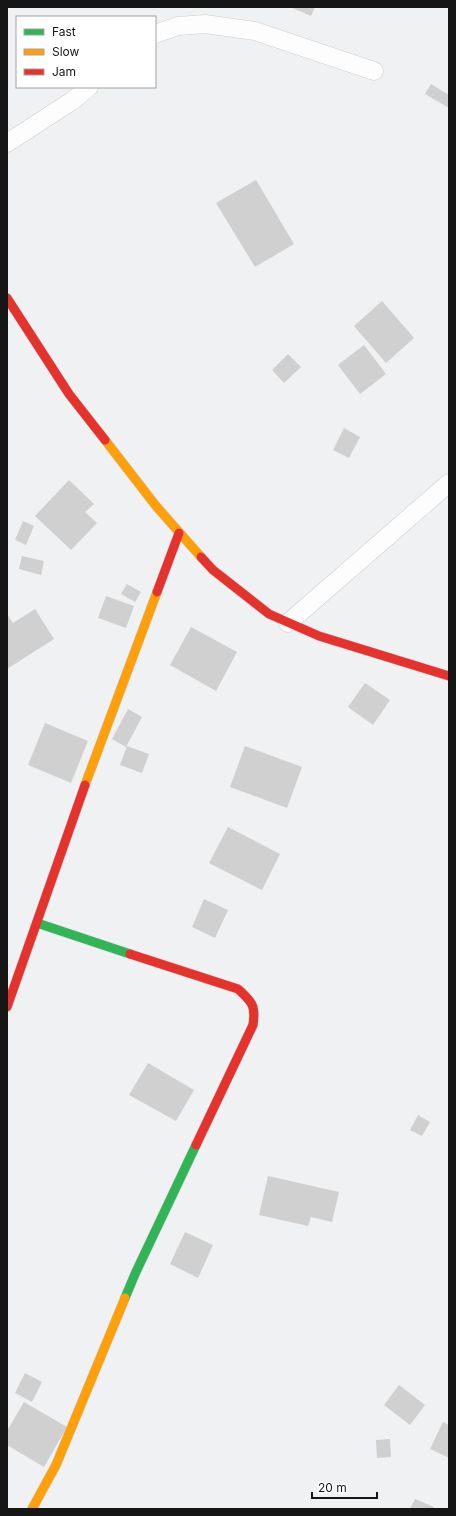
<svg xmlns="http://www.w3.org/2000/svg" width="456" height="1516" viewBox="0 0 456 1516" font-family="Inter,sans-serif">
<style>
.building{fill:#d0d0d0}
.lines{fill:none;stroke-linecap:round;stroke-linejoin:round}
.street-casing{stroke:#cccdcd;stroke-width:19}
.fast-casing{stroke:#cccdcd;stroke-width:10}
.slow-casing{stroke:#cccdcd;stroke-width:10}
.jam-casing{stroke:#cccdcd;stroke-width:10}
.street{stroke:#fdfdfd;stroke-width:18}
.fast{stroke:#30b455;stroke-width:9}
.slow{stroke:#ff9f0a;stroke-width:9}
.jam{stroke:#e5322d;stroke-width:9}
</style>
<rect width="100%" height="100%" fill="#f0f1f2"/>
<!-- building -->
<g class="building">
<path d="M290 7H315L311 16Z"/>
<path d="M431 84 449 95V108L425 94Z"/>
<path d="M256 180 294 244 255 267 216 203Z"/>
<path d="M382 301 414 338 386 363 354 326Z"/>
<path d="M364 345 386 374 360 394 338 365Z"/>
<path d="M288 354 301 367 284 383 272 370Z"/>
<path d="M344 428 360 437 349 458 333 450Z"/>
<path d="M69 480 94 504 85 512 97 523 71 550 35 516Z"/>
<path d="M23 521 34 526 26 545 15 540Z"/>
<path d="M22 556 44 561 41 575 19 569Z"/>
<path d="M127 584 141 592 135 602 121 594Z"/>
<path d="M106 596 134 606 126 628 98 618Z"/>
<path d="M35 609 54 639 7 669V614L13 623Z"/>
<path d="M191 627 237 652 216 691 170 665Z"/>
<path d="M365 683 390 700 373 725 348 707Z"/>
<path d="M128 709 142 717 126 747 112 739Z"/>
<path d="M45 723 88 741 71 783 28 765Z"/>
<path d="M127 746 149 754 142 773 120 765Z"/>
<path d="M245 746 302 767 287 808 230 787Z"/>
<path d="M228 827 280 854 262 890 209 863Z"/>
<path d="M204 899 228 910 215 938 192 927Z"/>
<path d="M148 1063 194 1090 176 1121 129 1095Z"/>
<path d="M418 1115 430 1122 422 1136 410 1130Z"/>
<path d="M268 1176 339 1192 332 1222 311 1217 308 1226 259 1215Z"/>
<path d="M185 1232 213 1245 198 1278 170 1264Z"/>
<path d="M25 1373 42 1382 32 1402 15 1393Z"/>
<path d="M399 1385 425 1405 410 1425 384 1405Z"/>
<path d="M24 1402 67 1427 44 1467 7 1445V1431Z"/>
<path d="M443 1422 449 1425V1458L430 1449Z"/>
<path d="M390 1439 391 1457 377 1458 376 1440Z"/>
<path d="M415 1499 434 1507 433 1509H410Z"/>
</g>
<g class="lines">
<!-- street casing -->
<g class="street-casing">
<g id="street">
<path d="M155 34 178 26 205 24 255 31 374 71"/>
<path d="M7 143 72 101 89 87"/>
<path d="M288 623 449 483"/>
</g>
</g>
<!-- fast casing -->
<g class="fast-casing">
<g id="fast">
<path d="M37 923 130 954"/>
<path d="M125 1298 135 1274 196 1145"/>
</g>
</g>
<!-- slow casing -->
<g class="slow-casing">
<g id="slow">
<path d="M105 440 156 506 201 557"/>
<path d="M85 785 157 592"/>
<path d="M32 1509 56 1465 125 1298"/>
</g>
</g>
<!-- jam casing -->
<g class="jam-casing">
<g id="jam">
<path d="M7 298 69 394 105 440"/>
<path d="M201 557 213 570 269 614 319 636 449 676"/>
<path d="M157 592 179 533"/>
<path d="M130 954 238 989C252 1002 256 1005 253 1025L196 1145"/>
<path d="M7 1007 85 785"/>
</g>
</g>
<!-- street -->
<use href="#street" class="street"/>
<!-- fast -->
<use href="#fast" class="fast"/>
<!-- slow -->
<use href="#slow" class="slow"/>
<!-- jam -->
<use href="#jam" class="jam"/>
</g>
<!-- border -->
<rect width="456" height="1516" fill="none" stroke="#161617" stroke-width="16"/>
<!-- legend -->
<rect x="16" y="16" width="140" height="72" fill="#ffffff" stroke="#a2a2a2"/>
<rect x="24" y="29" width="20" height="6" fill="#30b455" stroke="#a2a2a2"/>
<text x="52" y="36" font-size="12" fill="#161617">Fast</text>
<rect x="24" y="49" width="20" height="6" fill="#ff9f0a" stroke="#a2a2a2"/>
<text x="52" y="56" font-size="12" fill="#161617">Slow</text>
<rect x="24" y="69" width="20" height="6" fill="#e5322d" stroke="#a2a2a2"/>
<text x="52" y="76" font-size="12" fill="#161617">Jam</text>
<!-- scale -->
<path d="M312 1492v6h65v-6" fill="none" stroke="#161617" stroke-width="2"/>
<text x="318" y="1492" font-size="12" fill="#161617" stroke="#ffffff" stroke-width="3" paint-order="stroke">20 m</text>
</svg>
